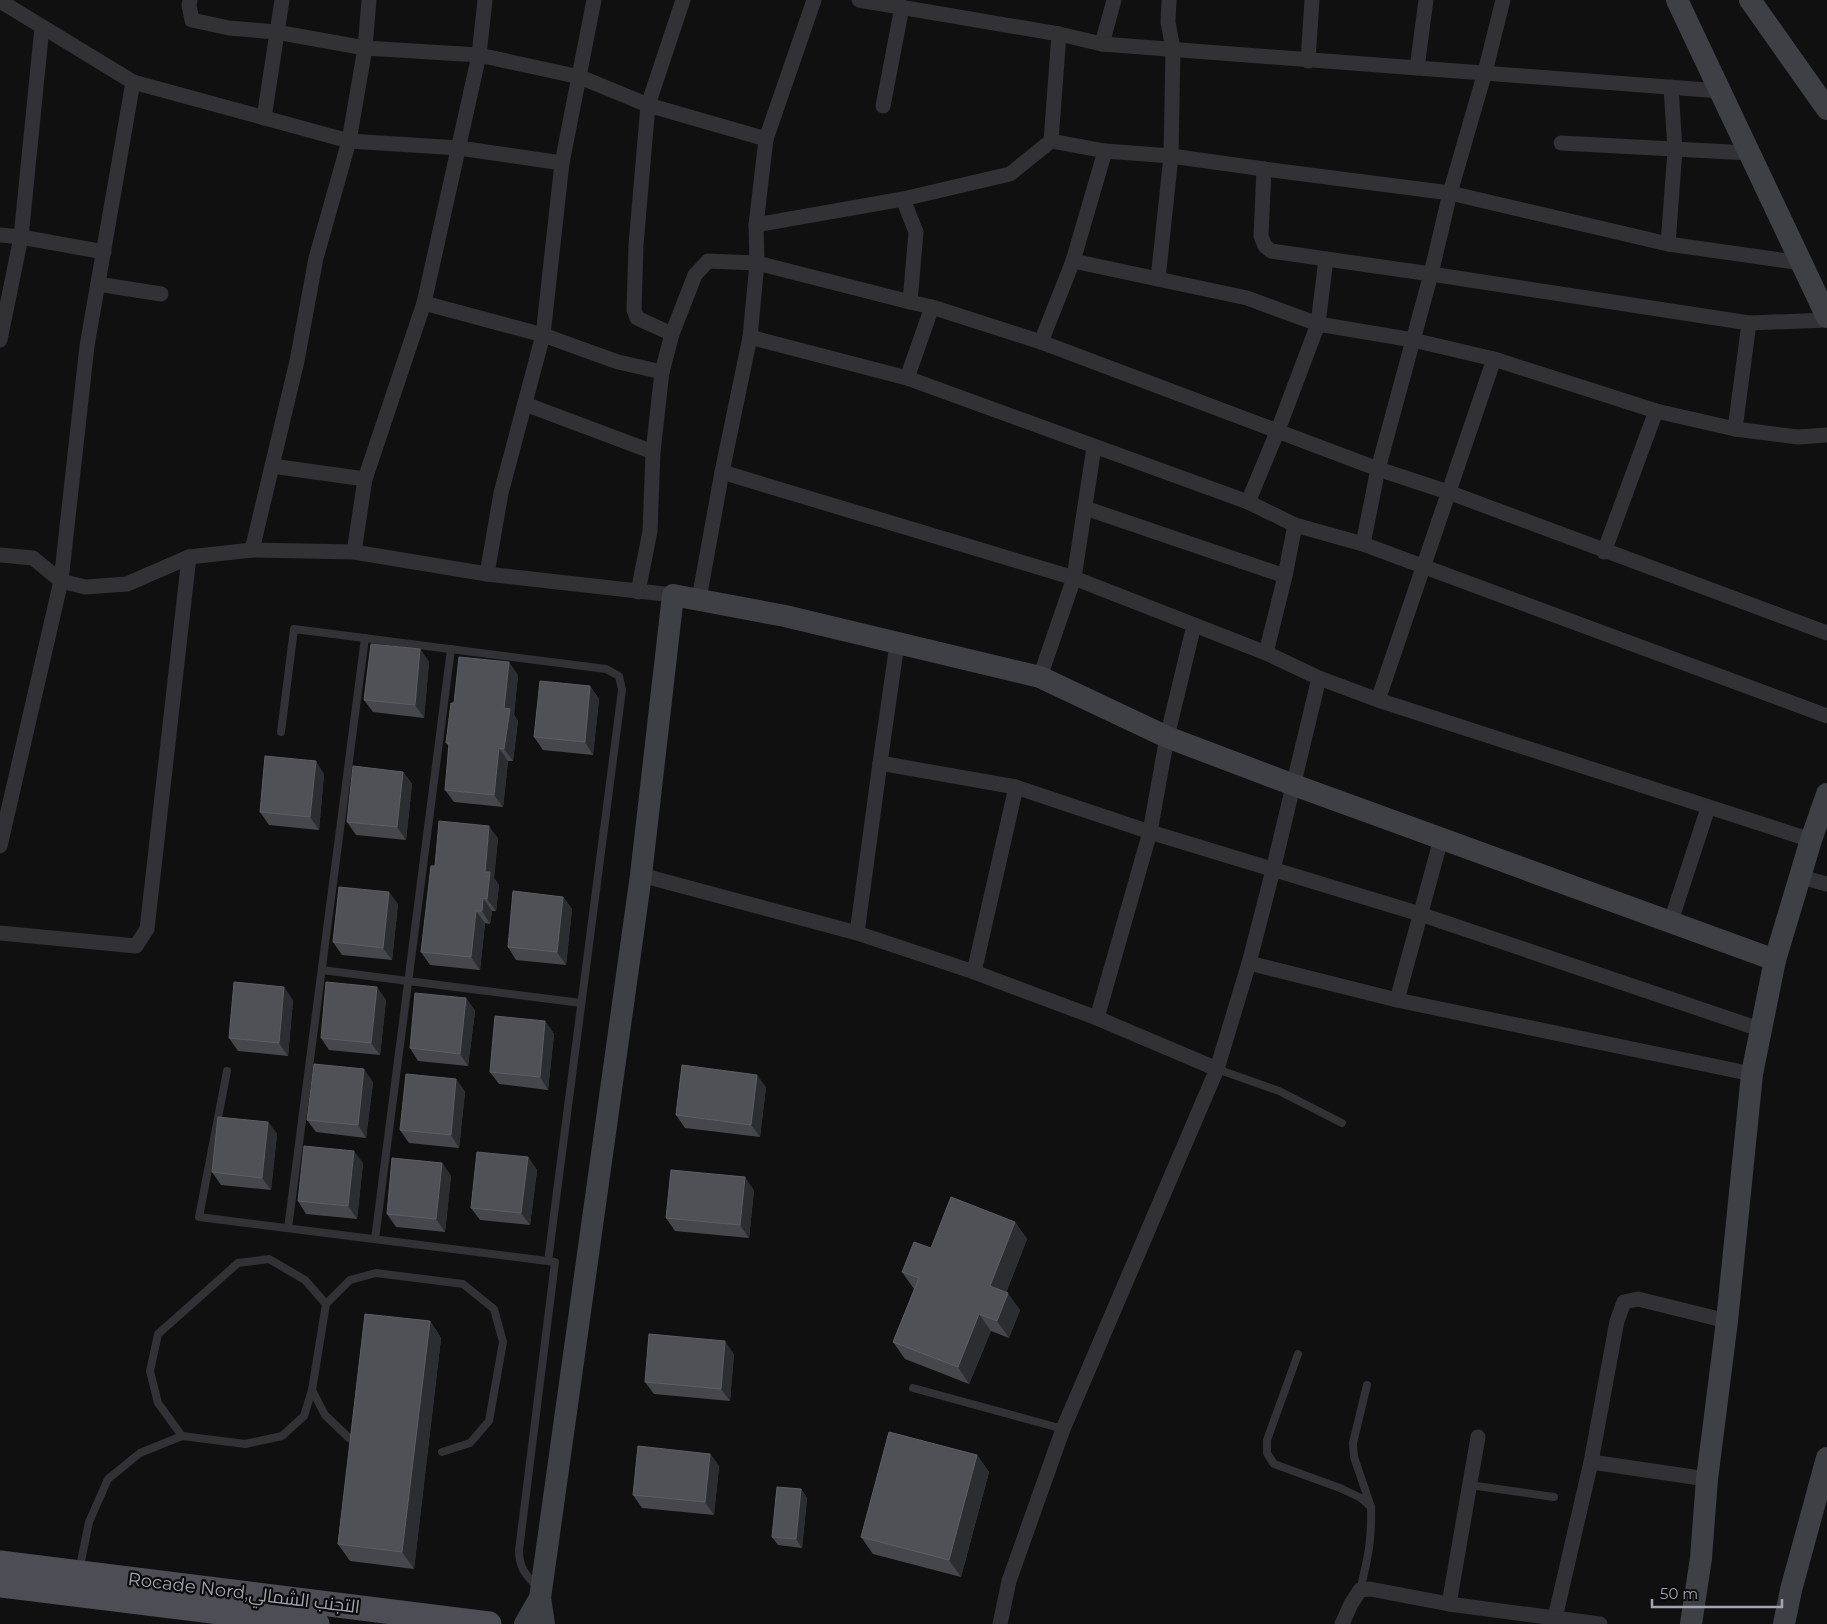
<svg xmlns="http://www.w3.org/2000/svg" width="1827" height="1624" viewBox="0 0 1827 1624" font-family="Montserrat,Cairo,sans-serif">
<style>
.lines{fill:none;stroke-linecap:round;stroke-linejoin:round}
.lane{stroke:#313136;stroke-width:8}
.street{stroke:#313136;stroke-width:15}
.secondary{stroke:#3f4046;stroke-width:22}
.primary{stroke:#4d4e55;stroke-width:25}
.wall{fill:#46474c}
.shaded-wall{fill:#2c2d30}
.building{fill:#505157;stroke:#5d5e65}
.labels{text-anchor:middle;dominant-baseline:central;stroke-width:4.5;stroke-linejoin:round;paint-order:stroke}
.street-label{font-size:18px;fill:#a2a5b1;stroke:#0b0b0c}
</style>
<rect width="100%" height="100%" fill="#101011"/>
<g class="lines">
<!-- lane -->
<g class="lane">
<path d="M281 732 294 629 606 669 619 676 622 690 548 1261"/>
<path d="M322 970 581 1003"/>
<path d="M1217 1069 1279 1091 1342 1123"/>
<path d="M227 1071 199 1217 555 1262 519 1550C519 1567 525 1575 537 1586"/>
<path d="M288 1228 365 638"/>
<path d="M375 1239 451 649"/>
<path d="M1298 1354 1267 1440V1453L1274 1464 1340 1488 1361 1498 1371 1507C1372 1539 1368 1559 1360 1590"/>
<path d="M1367 1385 1353 1443 1354 1457 1371 1507"/>
<path d="M913 1388 1063 1429"/>
<path d="M312 1390 325 1415 349 1438"/>
<path d="M182 1436 158 1403 150 1371 158 1334 238 1263 269 1259 305 1280 326 1304"/>
<path d="M1470 1485 1554 1497"/>
<path d="M79 1571 89 1522 108 1479 140 1453 182 1436 245 1444 282 1436 304 1416 312 1390 326 1304 350 1280 376 1273 463 1284 494 1309 503 1342 489 1421 470 1443 442 1452"/>
</g>
<!-- street -->
<g class="street">
<path d="M190 0 189 5 192 20 229 28 276 32 365 48 369 0"/>
<path d="M0 1 133 82 349 141 459 148 562 163 543 335 501 493 487 574"/>
<path d="M1059 34 1102 44 1114 0"/>
<path d="M1102 44C1308 60 1514 75 1720 91"/>
<path d="M1308 61 1312 0"/>
<path d="M1417 68 1426 0"/>
<path d="M883 106 902 7"/>
<path d="M264 118 282 0"/>
<path d="M766 139 814 0"/>
<path d="M1051 141 1105 151 1073 261 1247 298 1318 324 1413 340 1494 359 1656 411 1735 429 1798 437 1827 435"/>
<path d="M1561 143 1749 153"/>
<path d="M1105 151 1171 156 1264 169 1450 193 1668 244 1802 263"/>
<path d="M562 163 594 0"/>
<path d="M1264 169 1261 236 1265 246 1271 251 1431 274 1749 323 1827 320"/>
<path d="M756 225 903 199 1010 174 1051 141 1059 34 859 0"/>
<path d="M0 235 21 237 104 252"/>
<path d="M1668 244 1675 150 1671 87"/>
<path d="M1158 279 1171 156 1173 49 1168 22 1169 0"/>
<path d="M98 284 161 294"/>
<path d="M910 302 932 307 1041 342 1378 469 1448 492 1827 633"/>
<path d="M424 303 479 55 485 0"/>
<path d="M672 334 637 318 634 310 636 245 648 105 683 0"/>
<path d="M750 337 907 378 1248 502 1295 525 1363 544 1827 716"/>
<path d="M0 340 21 237 42 27"/>
<path d="M1041 342 1073 261"/>
<path d="M907 378 932 307"/>
<path d="M525 404 653 452"/>
<path d="M1735 429 1749 323"/>
<path d="M272 466 365 479"/>
<path d="M722 472 1074 578 1266 653 1319 678 1378 700 1811 840"/>
<path d="M1248 502 1278 430 1318 324 1326 259"/>
<path d="M1085 508 1285 576 1295 525"/>
<path d="M1363 544 1378 469 1431 274 1450 193 1485 72 1503 0"/>
<path d="M252 550 297 361 316 258 349 141 365 48 479 55 580 77 648 105 766 139 756 225 757 263 750 337 722 472 699 599"/>
<path d="M354 552 365 479 424 303 543 335 618 362 662 372"/>
<path d="M1604 552 1656 411"/>
<path d="M0 555 33 558 61 581 85 587 127 584 189 557 252 550 354 552 487 574 673 595"/>
<path d="M638 592 650 531 653 452 662 372 672 334 695 275 708 261 757 263 910 302 916 232 903 199"/>
<path d="M897 644 880 763 1016 787 1150 832 1420 914 1762 1030"/>
<path d="M1266 653 1285 576"/>
<path d="M1040 677 1074 578 1094 447"/>
<path d="M1378 700 1494 359"/>
<path d="M0 846 61 581 87 346 133 82"/>
<path d="M641 875 857 933 880 763"/>
<path d="M1801 877 1827 884"/>
<path d="M1671 921 1708 808"/>
<path d="M0 933 136 946 147 929 189 557"/>
<path d="M857 933 974 972 1097 1018 1217 1069 1063 1429 1009 1581 1000 1624"/>
<path d="M1249 963 1397 1000 1752 1074"/>
<path d="M974 972 1016 787"/>
<path d="M1397 1000 1441 839"/>
<path d="M1097 1018 1150 832 1167 737 1194 625"/>
<path d="M1217 1069 1249 963 1273 870 1319 678"/>
<path d="M1591 1462 1707 1479"/>
<path d="M1449 1604 1478 1437"/>
<path d="M1555 1618 1591 1462 1617 1321 1624 1302 1638 1299 1727 1321"/>
<path d="M1342 1624 1351 1604 1360 1590 1370 1589 1449 1604 1600 1624"/>
</g>
<!-- secondary -->
<g class="secondary">
<path d="M1677 0 1827 317"/>
<path d="M1750 0 1827 109"/>
<path d="M1775 960 1811 840 1827 794"/>
<path d="M525 1624 540 1598"/>
<path d="M544 1624 540 1598 641 875 673 595 785 616 1040 677 1167 737 1294 785 1775 960 1752 1074 1727 1321 1707 1479 1701 1558 1691 1624"/>
<path d="M1784 1624 1791 1590 1827 1458"/>
</g>
<!-- primary -->
<g class="primary">
<path d="M0 1563 489 1624"/>
<path d="M0 1585 317 1624"/>
</g>
</g>
<!-- wall -->
<g class="wall">
<path d="M420 649 429 662 424 718 373 712 364 700Z"/>
<path d="M518 675 514 715 518 721 513 761H508L503 807 454 802 445 790 449 746 446 743 454 703Z"/>
<path d="M590 686 599 699 593 755 543 750 534 737Z"/>
<path d="M403 772 412 784 406 840 356 835 347 822Z"/>
<path d="M324 774 319 830 269 825 260 812Z"/>
<path d="M498 838 494 878 499 885 496 911H492L490 924 485 923 480 970 430 965 421 952 435 866Z"/>
<path d="M563 897 572 909 566 965 516 960 508 947Z"/>
<path d="M398 904 392 960 342 955 333 942Z"/>
<path d="M466 998 475 1011 468 1066 418 1061 410 1048Z"/>
<path d="M293 1000 288 1056 238 1051 229 1038Z"/>
<path d="M386 1000 380 1055 329 1050 321 1038Z"/>
<path d="M545 1021 554 1034 548 1090 499 1084 490 1072Z"/>
<path d="M456 1079 465 1092 459 1148 409 1143 400 1130Z"/>
<path d="M373 1082 366 1138 316 1132 307 1120Z"/>
<path d="M766 1087 760 1137 685 1128 676 1115Z"/>
<path d="M268 1122 277 1134 271 1190 221 1185 212 1172Z"/>
<path d="M528 1157 537 1170 530 1225 480 1220 471 1208Z"/>
<path d="M363 1163 357 1219 306 1214 298 1201Z"/>
<path d="M442 1163 451 1176 445 1232 396 1227 387 1214Z"/>
<path d="M754 1190 749 1238 675 1231 666 1218Z"/>
<path d="M1015 1222 1027 1239 1006 1293 1020 1310 1009 1338 991 1331 969 1384 905 1359 893 1342 914 1289 902 1272 931 1248Z"/>
<path d="M430 1321 441 1338 414 1569 350 1561 338 1544Z"/>
<path d="M734 1354 730 1401 654 1394 645 1382Z"/>
<path d="M710 1454 719 1466 714 1515 642 1508 633 1495Z"/>
<path d="M977 1455 989 1472 961 1577 873 1554 861 1537Z"/>
<path d="M801 1489 807 1498 802 1548 778 1545 772 1537Z"/>
</g>
<!-- shaded-wall -->
<g class="shaded-wall">
<path d="M420 649 429 662 424 718 415 705Z"/>
<path d="M509 662 518 675 514 715 518 721 513 761 504 749V708Z"/>
<path d="M590 686 599 699 593 755 585 742Z"/>
<path d="M499 748 508 761 503 807 494 795Z"/>
<path d="M316 761 324 774 319 830 310 817Z"/>
<path d="M403 772 412 784 406 840 397 827Z"/>
<path d="M489 826 498 838 494 878 499 885 496 911 487 899 485 872Z"/>
<path d="M389 892 398 904 392 960 383 948Z"/>
<path d="M563 897 572 909 566 965 557 952Z"/>
<path d="M483 898 492 911 490 924 482 911Z"/>
<path d="M476 911 485 923 480 970 471 957Z"/>
<path d="M284 987 293 1000 288 1056 279 1043Z"/>
<path d="M377 987 386 1000 380 1055 371 1043Z"/>
<path d="M466 998 475 1011 468 1066 460 1054Z"/>
<path d="M545 1021 554 1034 548 1090 540 1077Z"/>
<path d="M364 1069 373 1082 366 1138 358 1125Z"/>
<path d="M757 1075 766 1087 760 1137 751 1125Z"/>
<path d="M456 1079 465 1092 459 1148 451 1135Z"/>
<path d="M268 1122 277 1134 271 1190 262 1178Z"/>
<path d="M354 1151 363 1163 357 1219 348 1206Z"/>
<path d="M528 1157 537 1170 530 1225 521 1213Z"/>
<path d="M442 1163 451 1176 445 1232 436 1219Z"/>
<path d="M745 1177 754 1190 749 1238 740 1225Z"/>
<path d="M1015 1222 1027 1239 1002 1303 990 1286Z"/>
<path d="M1008 1293 1020 1310 1009 1338 997 1321Z"/>
<path d="M979 1314 991 1331 969 1384 958 1367Z"/>
<path d="M430 1321 441 1338 414 1569 402 1552Z"/>
<path d="M725 1341 734 1354 730 1401 721 1389Z"/>
<path d="M710 1454 719 1466 714 1515 705 1502Z"/>
<path d="M977 1455 989 1472 961 1577 949 1560Z"/>
<path d="M801 1489 807 1498 802 1548 796 1539Z"/>
</g>
<!-- building -->
<g class="building">
<path d="M371 644 420 649 415 705 364 700Z"/>
<path d="M459 657 509 662 504 708 510 709 504 749 499 748 494 795 445 790 449 743H446L451 703H454Z"/>
<path d="M540 681 590 686 585 742 534 737Z"/>
<path d="M265 756 316 761 310 817 260 812Z"/>
<path d="M353 766 403 772 397 827 347 822Z"/>
<path d="M439 821 489 826 485 872H490L487 899 483 898 482 911H476L471 957 421 952 431 866H435Z"/>
<path d="M339 887 389 892 383 948 333 942Z"/>
<path d="M513 891 563 897 557 952 508 947Z"/>
<path d="M234 982 284 987 279 1043 229 1038Z"/>
<path d="M326 982 377 987 371 1043 321 1038Z"/>
<path d="M415 993 466 998 460 1054 410 1048Z"/>
<path d="M495 1016 545 1021 540 1077 490 1072Z"/>
<path d="M314 1064 364 1069 358 1125 307 1120Z"/>
<path d="M682 1065 757 1075 751 1125 676 1115Z"/>
<path d="M406 1074 456 1079 451 1135 400 1130Z"/>
<path d="M218 1117 268 1122 262 1178 212 1172Z"/>
<path d="M304 1146 354 1151 348 1206 298 1201Z"/>
<path d="M477 1152 528 1157 521 1213 471 1208Z"/>
<path d="M392 1158 442 1163 436 1219 387 1214Z"/>
<path d="M671 1170 745 1177 740 1225 666 1218Z"/>
<path d="M951 1197 1015 1222 990 1286 1008 1293 997 1321 979 1314 958 1367 893 1342 919 1278 902 1272 914 1242 931 1248Z"/>
<path d="M365 1314 430 1321 402 1552 338 1544Z"/>
<path d="M649 1334 725 1341 721 1389 645 1382Z"/>
<path d="M889 1432 977 1455 949 1560 861 1537Z"/>
<path d="M638 1446 710 1454 705 1502 633 1495Z"/>
<path d="M777 1487 801 1489 796 1539 772 1537Z"/>
</g>
<g class="labels">
<!-- street labels -->
<g class="street-label">
<text transform="translate(244 1593) rotate(7)">Rocade Nord,التجنب الشمالي</text>
</g>
</g>
<!-- scale -->
<path d="M1652 1599v8h130v-8" fill="none" stroke="#a2a5b1" stroke-width="2.5"/>
<text x="1660" y="1599" font-size="15" fill="#a2a5b1" stroke="#0b0b0c" stroke-width="4" paint-order="stroke">50 m</text>
</svg>
